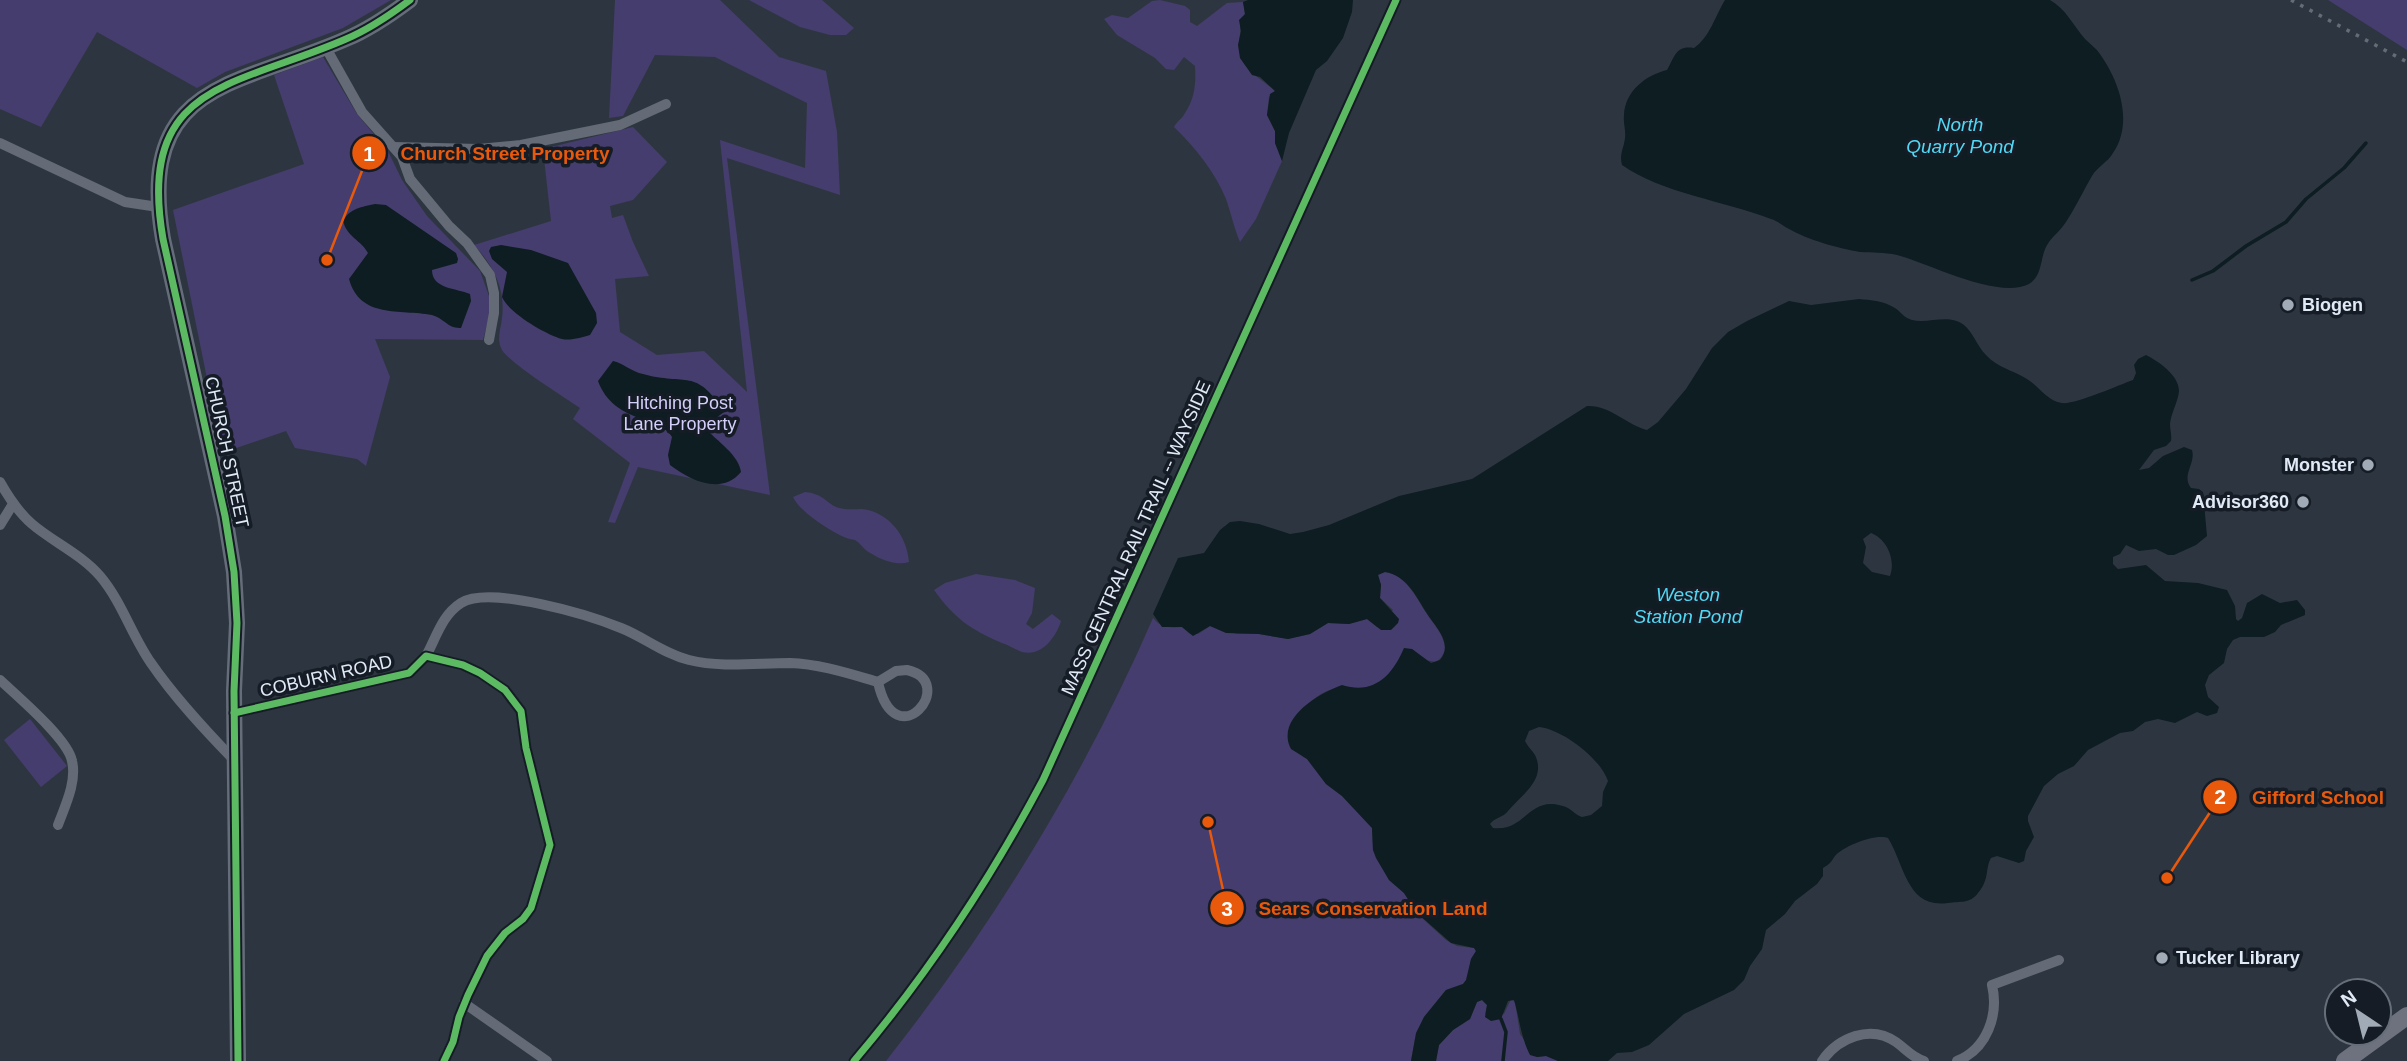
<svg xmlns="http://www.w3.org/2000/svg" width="2407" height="1061" viewBox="0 0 2407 1061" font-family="Arial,sans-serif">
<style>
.green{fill:#453d6d}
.water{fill:#0d1d22;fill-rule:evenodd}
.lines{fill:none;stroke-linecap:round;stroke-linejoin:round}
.stream{stroke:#0d1d22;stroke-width:3.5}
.street{stroke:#646b76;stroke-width:10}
.secondary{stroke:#666d7a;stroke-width:16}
.primary{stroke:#6e727e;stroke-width:18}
.rail{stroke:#646c76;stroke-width:3.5;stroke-dasharray:3.5 7;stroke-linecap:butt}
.cycleway-casing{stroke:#151c25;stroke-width:11}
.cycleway{stroke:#5cba63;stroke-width:7}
.poi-dot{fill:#a1abb7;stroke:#151c25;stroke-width:2.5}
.labels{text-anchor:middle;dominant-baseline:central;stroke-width:7;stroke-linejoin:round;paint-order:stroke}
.poi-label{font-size:18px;font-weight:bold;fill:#e0eaf7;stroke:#151c25;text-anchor:start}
.park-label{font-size:18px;fill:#d4cefb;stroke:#151c25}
.street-label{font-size:18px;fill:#e0eaf7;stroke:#151c25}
.water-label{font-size:19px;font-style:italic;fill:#50d9f5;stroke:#151c25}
.leader{fill:none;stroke:#e8590c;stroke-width:2.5}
.callout-dot{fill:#e8590c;stroke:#151c25;stroke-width:2.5}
.mark-label{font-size:21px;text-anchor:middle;font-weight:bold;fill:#fff}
.callout-label{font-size:19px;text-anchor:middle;font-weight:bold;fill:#e8590c;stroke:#151c25;stroke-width:7;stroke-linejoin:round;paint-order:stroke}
</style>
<rect width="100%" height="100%" fill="#2d3640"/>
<!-- green -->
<g class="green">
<path d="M0 0H391L343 28 225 72 197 88 97 32 41 127 0 109Z"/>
<path d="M615 0H720L779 57 826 71 837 132 840 195 727 158 770 495 638 467 615 523 608 522 630 463 573 419 580 408C564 397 511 364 502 350 496 339 501 329 502 318 506 289 493 265 474 245L551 221 543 149 633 127 667 162 633 200 610 206 612 218 623 215 633 242 649 276 615 279 620 332 657 355 704 351 747 392 720 140 805 168 807 103 715 57 655 55 623 116 609 118Z"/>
<path d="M749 0H822L854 28 846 35H830L800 27Z"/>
<path d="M1160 0 1185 6 1190 10V22L1197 26 1227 3 1243 2 1245 14 1240 27C1241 35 1238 41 1239 49 1241 70 1261 78 1275 91L1269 97 1267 115 1275 131V143L1282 161 1256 219 1240 242C1234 228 1231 213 1226 199 1215 172 1195 147 1174 127 1177 121 1182 119 1185 113 1195 98 1196 83 1195 66L1184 57 1174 70 1166 69 1155 58 1117 35 1104 19 1112 15 1128 18 1152 1Z"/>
<path d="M2328 0H2407V50Z"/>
<path d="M323 57 357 114 388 151 402 180 427 216 480 271 489 296 490 313 483 340 375 339 390 377 366 466 357 459 295 448 286 431 222 453 173 210 304 164 274 75Z"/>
<path d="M805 492C825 494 826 504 839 508 846 510 854 509 862 509 889 512 907 536 909 562 895 566 879 559 867 551 863 548 860 543 855 540 852 539 848 539 844 537 830 531 799 511 793 497Z"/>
<path d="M1385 572C1407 575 1416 598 1427 614 1437 629 1456 648 1436 662L1425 660 1412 649 1403 650C1399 669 1379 686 1360 689 1348 691 1341 686 1327 691 1313 697 1304 708 1293 720L1302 756 1307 759 1326 784 1342 796 1372 828 1373 850 1389 880 1404 893 1413 908 1423 919 1446 940 1457 946 1474 948 1476 951 1471 959 1467 980 1463 984 1446 990 1424 1017 1415 1039 1411 1061H886C994 924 1084 777 1153 618 1161 628 1170 628 1182 627L1190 634H1198L1210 626 1237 634H1259L1288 639 1310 634 1328 623 1349 624 1367 619 1377 627 1393 610 1380 598 1381 585 1378 574Z"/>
<path d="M976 574 1015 580 1035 588 1032 613 1026 624 1033 629 1052 614 1061 621C1056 637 1042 657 1022 652 1016 650 1009 645 1002 643 970 629 955 619 934 590L945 583Z"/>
<path d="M30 719 67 766 41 787 4 740Z"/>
<path d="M1511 999 1515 1002 1520 1034 1537 1057 1546 1056 1558 1061H1436L1439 1045 1453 1030 1470 1019 1477 1002 1482 1000 1487 1005 1485 1014H1504Z"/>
</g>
<!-- water -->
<g class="water">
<path d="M1248 0H1353L1352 12 1343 38 1327 61 1316 70 1289 133 1282 161 1275 143V131L1267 115 1270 94 1275 91 1260 77 1252 75 1240 58 1238 45 1241 31 1239 20 1245 14 1243 2Z"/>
<path d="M1725 0H2050C2066 9 2073 25 2085 39 2090 44 2096 48 2100 54 2119 81 2134 122 2113 153 2108 162 2097 167 2092 176 2083 191 2076 207 2066 222 2061 230 2054 235 2049 242 2039 255 2044 275 2029 284 1998 300 1928 263 1897 255 1884 252 1872 253 1860 252 1840 249 1806 239 1789 229 1783 226 1778 221 1771 219 1725 201 1661 193 1622 165 1619 154 1624 148 1625 138 1626 130 1623 123 1624 115 1625 91 1646 75 1667 70 1675 56 1676 45 1694 48 1710 37 1715 16 1725 0Z"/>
<path d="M375 204 386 205 456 253 458 259 457 263 432 270C432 289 456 288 470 294L471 301 461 328C448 329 444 318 432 315 400 309 360 319 349 279L368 253C361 240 347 237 343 221 350 208 362 207 375 204Z"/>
<path d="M501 245 531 250 568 263 596 313 597 323 590 335C582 337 571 341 562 339 545 334 509 313 502 297L507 272 492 259 489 251 491 247Z"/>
<path d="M1859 299C1871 300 1884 301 1895 308 1901 312 1904 318 1912 320 1929 324 1949 313 1964 325 1973 332 1977 346 1986 355 1998 368 2013 370 2027 379 2039 386 2047 401 2062 403 2074 405 2119 385 2133 380L2136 373 2134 365 2138 359 2146 355C2158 361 2179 375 2179 391 2178 402 2171 413 2170 424 2170 430 2172 435 2171 441L2166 446 2154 450 2139 470 2149 468 2163 456 2184 447 2192 450C2196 464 2181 475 2191 488L2199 489 2203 492 2207 536 2196 545 2174 555H2168L2156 549 2139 551 2126 545 2120 554 2113 557V564L2118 569 2146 565 2165 581 2198 583 2227 590 2235 606 2236 619 2238 621 2242 618 2247 603 2262 594 2280 603 2297 600 2305 610V615L2281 625 2275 632 2264 637H2240L2233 640 2227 649 2224 663 2209 675 2205 685 2208 697 2219 707 2217 713 2207 716 2197 712 2175 723 2158 719 2145 722 2133 731 2120 733 2088 750 2074 766 2058 774 2044 786 2028 816V821L2034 837 2026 851 2024 861 2019 863 1997 856 1991 858C1985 868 1990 879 1978 893 1970 904 1960 901 1948 903 1907 909 1905 866 1888 838 1876 833 1843 846 1835 856 1831 862 1830 864 1823 868V876L1817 884 1795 901 1785 914 1766 930 1762 949 1750 966 1744 980 1734 990 1684 1014 1649 1045 1632 1052 1617 1053 1608 1061H1558L1546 1056 1537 1057 1530 1055C1520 1035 1520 1020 1514 1000L1508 1001 1501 1019 1491 1021 1485 1017 1487 1005 1482 1000 1477 1002 1470 1019 1453 1030 1439 1045 1436 1061H1411L1416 1033 1424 1017 1446 990 1463 984 1466 980 1471 959 1476 951 1474 948 1451 943 1417 913 1404 893 1389 880 1376 858 1373 850 1372 828 1342 796 1326 784 1307 759 1291 749C1275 719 1319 693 1342 685 1374 695 1392 676 1404 648L1412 649 1431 663 1440 660C1454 643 1435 627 1426 612 1416 596 1406 575 1385 572L1378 575 1381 585 1380 598 1399 619 1398 623 1391 630H1381L1367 619 1349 624 1328 623 1310 634 1288 639 1259 634 1226 633 1210 626 1193 636 1182 627H1162L1153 614 1178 558 1204 553 1220 530 1230 522 1240 521 1259 524 1290 534 1303 532 1329 525 1399 496 1472 479 1587 406C1610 405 1627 425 1647 430L1658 422 1686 389 1712 348 1728 332 1747 321 1789 301 1811 305ZM1871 533C1887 539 1896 560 1890 576L1872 572 1863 563 1866 547 1863 539ZM1539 727C1562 729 1601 759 1608 781L1603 792 1602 806 1591 815 1582 817C1575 815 1571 808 1563 806 1528 795 1526 832 1493 828L1490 824C1495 817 1503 818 1508 811 1521 795 1547 780 1535 755 1532 750 1528 747 1525 741L1529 731Z"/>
<path d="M613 361C625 364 632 372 643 374 686 386 696 367 724 412L708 424 706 429C717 441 739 455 741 472 721 496 690 480 670 465L668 455 672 437C661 416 614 424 598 381Z"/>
</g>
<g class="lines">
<!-- stream -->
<g class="stream">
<path d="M2192 280 2213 271 2246 246 2286 222 2306 199 2344 168 2366 143"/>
<path d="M1501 1019 1506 1032 1503 1061"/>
</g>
<!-- street -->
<g class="street">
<path d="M326 48 362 112 402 157 410 179 449 226 467 243 490 275 494 293V313L489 340"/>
<path d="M0 143 125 202 158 207"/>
<path d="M394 147 479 149 521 145 620 125 666 104"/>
<path d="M0 482C9 498 18 512 32 524 53 542 81 554 100 576 122 602 132 636 151 663 175 698 205 730 234 760"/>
<path d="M0 525 13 504"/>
<path d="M426 656C436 638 442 615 461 603 490 585 589 615 621 628 644 637 664 654 689 660 722 668 756 663 790 663 820 664 850 674 878 682"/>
<path d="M907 670C960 682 895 760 878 682L896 671Z"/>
<path d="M0 680C17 696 68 739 72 761 77 782 65 806 58 825"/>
<path d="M234 713 409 673 426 656 463 665 480 673 505 690 521 711 526 748 550 845 531 908 523 919 505 933 487 956 468 995 459 1017 453 1042 444 1061"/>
<path d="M464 1003 547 1061"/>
<path d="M1822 1061C1838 1038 1870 1024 1896 1042 1906 1049 1911 1057 1924 1061"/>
<path d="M1957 1061C1987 1049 1999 1015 1992 985L2059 960"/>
</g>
<!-- secondary -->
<path class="secondary" d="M238 1061 234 691 237 623 234 572 225 516 163 239C136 82 236 87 346 39 370 29 390 15 410 0"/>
<!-- primary -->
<path class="primary" d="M2345 1061 2407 1016"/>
<!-- rail -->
<path class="rail" d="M2291 0 2407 62"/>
<!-- cycleway casing -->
<g class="cycleway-casing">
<g id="cycleway">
<path d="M234 713 409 673 426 656 463 665 480 673 505 690 521 711 526 748 550 845 531 908 523 919 505 933 487 956 468 995 459 1017 453 1042 444 1061"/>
<path d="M238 1061 234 691 237 623 234 572 225 516 163 239C136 82 236 87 346 39 370 29 390 15 410 0"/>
<path d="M854 1061C928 974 990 880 1043 780L1396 0"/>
</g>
</g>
<!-- cycleway -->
<use href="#cycleway" class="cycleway"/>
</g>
<!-- markers -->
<g class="poi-dot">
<circle cx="2288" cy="305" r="7"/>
<circle cx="2368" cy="465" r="7"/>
<circle cx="2303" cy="502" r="7"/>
<circle cx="2162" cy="958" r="7"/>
</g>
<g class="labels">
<!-- poi labels -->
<g class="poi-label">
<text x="2302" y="305">Biogen</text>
<text x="2354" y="465" text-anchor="end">Monster</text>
<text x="2289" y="502" text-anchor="end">Advisor360</text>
<text x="2176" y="958">Tucker Library</text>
</g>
<!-- park labels -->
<g class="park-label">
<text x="680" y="403">Hitching Post<tspan x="680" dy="21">Lane Property</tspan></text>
</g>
<!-- street labels -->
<g class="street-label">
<text transform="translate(227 452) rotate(78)">CHURCH STREET</text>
<text transform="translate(1136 538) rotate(-66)">MASS CENTRAL RAIL TRAIL -- WAYSIDE</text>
<text transform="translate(326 676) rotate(-13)">COBURN ROAD</text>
</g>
<!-- water labels -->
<g class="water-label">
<text x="1960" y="124">North<tspan x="1960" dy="22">Quarry Pond</tspan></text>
<text x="1688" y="594">Weston<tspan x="1688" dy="22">Station Pond</tspan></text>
</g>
</g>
<!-- callouts -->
<path class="leader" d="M327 260L369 153M2167 878L2220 797M1208 822L1227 908"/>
<g class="callout-dot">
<circle cx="327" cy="260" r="7"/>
<circle cx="2167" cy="878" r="7"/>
<circle cx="1208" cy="822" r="7"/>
<circle cx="369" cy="153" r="18"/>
<circle cx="2220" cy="797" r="18"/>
<circle cx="1227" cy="908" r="18"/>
</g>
<g class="mark-label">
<text x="369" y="161">1</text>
<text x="2220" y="804">2</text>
<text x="1227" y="916">3</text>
</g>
<g class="callout-label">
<text x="505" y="160">Church Street Property</text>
<text x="2318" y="804">Gifford School</text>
<text x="1373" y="915">Sears Conservation Land</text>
</g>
<!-- north arrow -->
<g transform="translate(2358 1012) rotate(325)"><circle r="33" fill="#151c25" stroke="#666e79" stroke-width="2"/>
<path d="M0-5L12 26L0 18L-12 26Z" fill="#a1abb7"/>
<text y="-10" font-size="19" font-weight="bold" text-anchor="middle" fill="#e0eaf7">N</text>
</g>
</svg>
